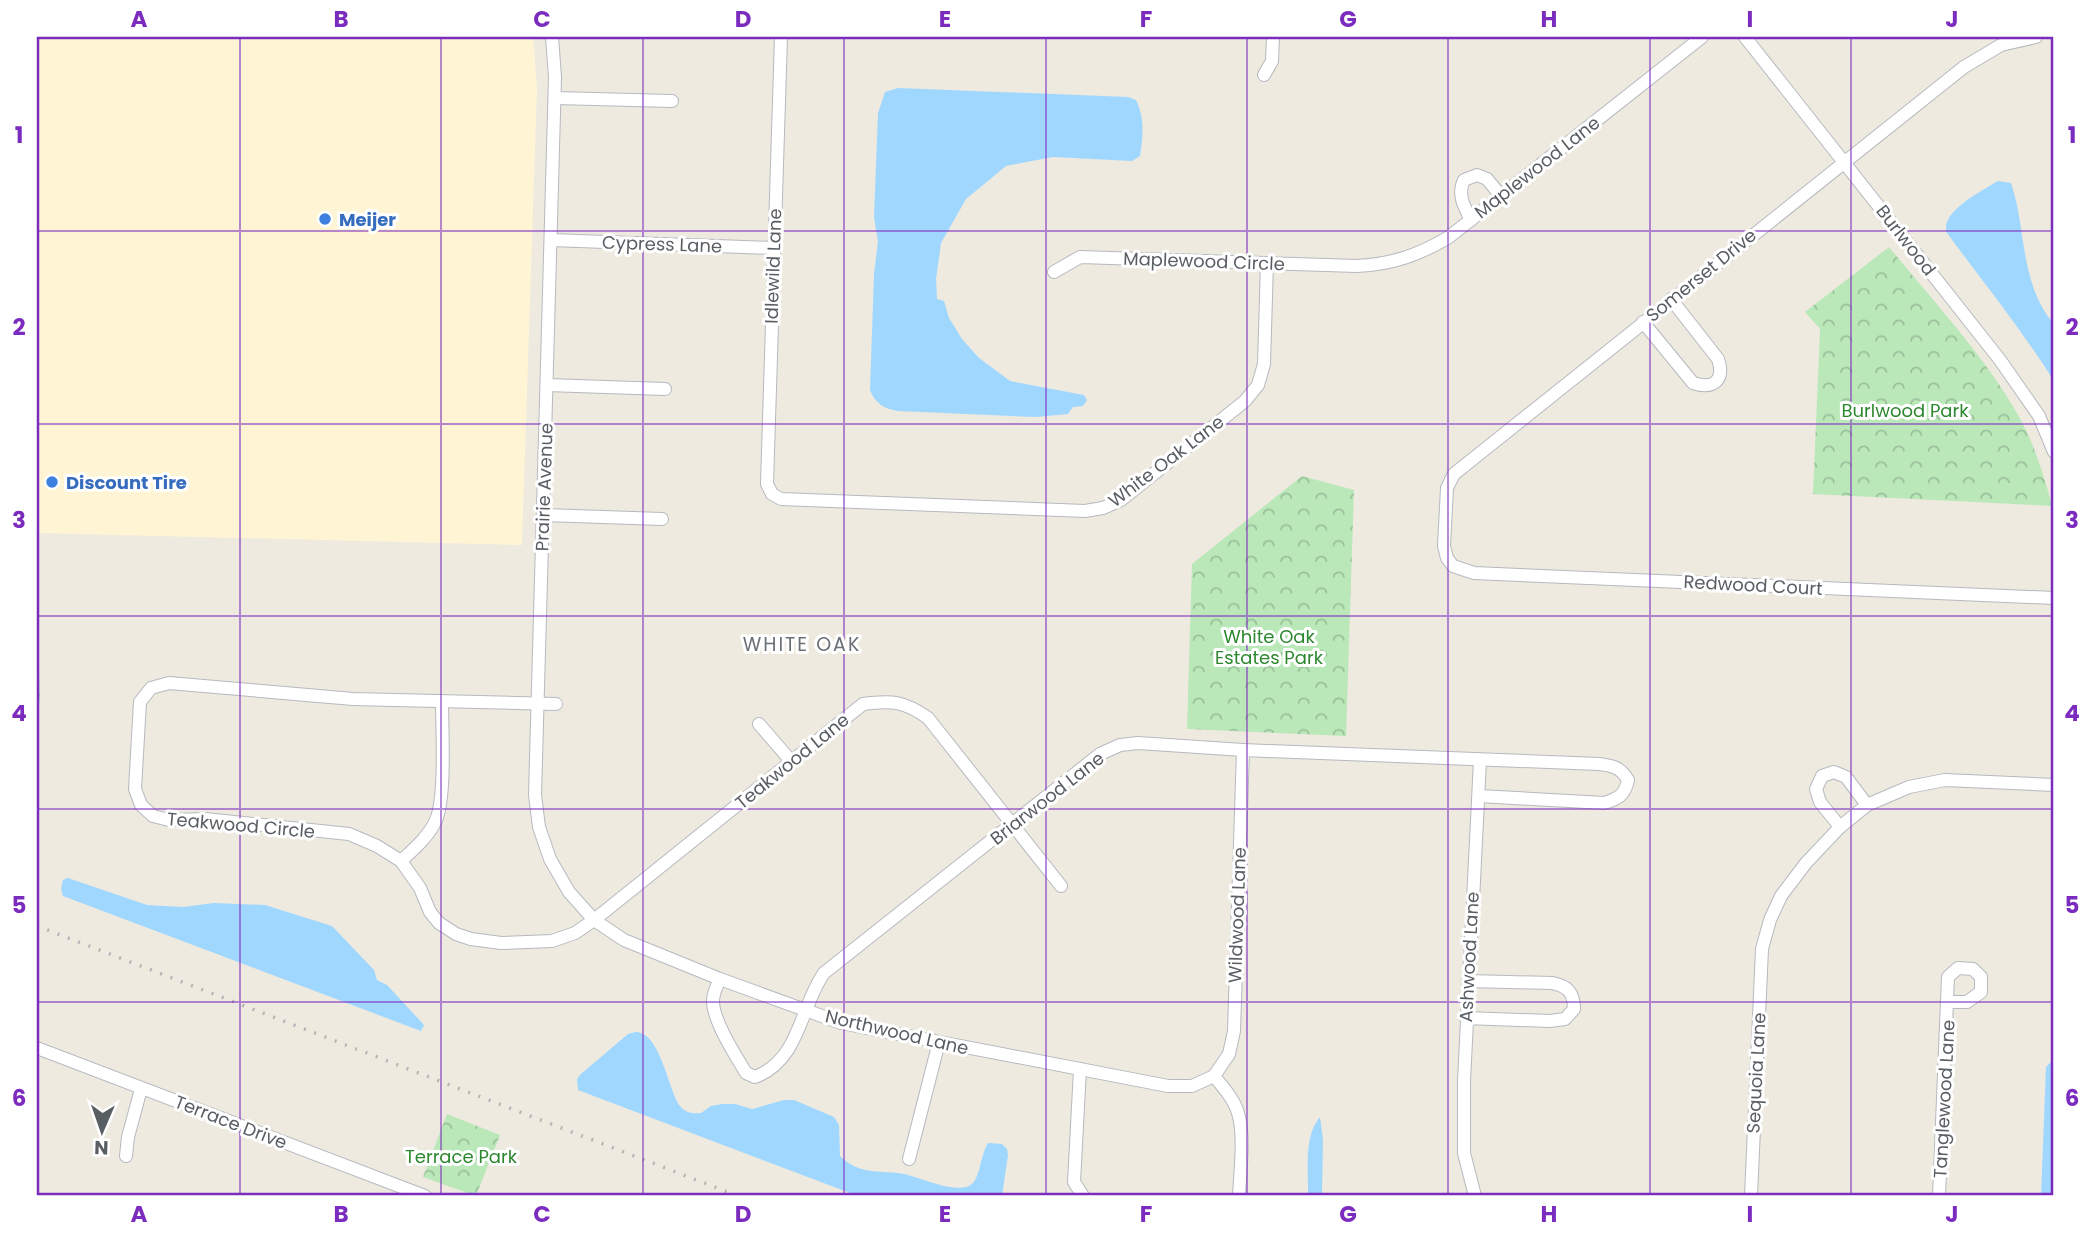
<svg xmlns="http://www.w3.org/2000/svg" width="2091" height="1233" viewBox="0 0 2091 1233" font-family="Poppins,sans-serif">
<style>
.commercial{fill:#fff4d4}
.wetland{fill:url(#wetland-marsh)}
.park{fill:url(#park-crowns)}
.water{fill:#9fd7ff}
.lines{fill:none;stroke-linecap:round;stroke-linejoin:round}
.minor-casing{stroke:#b6b9bf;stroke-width:14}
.minor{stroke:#fff;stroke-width:12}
.rail{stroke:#b4b5b6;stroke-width:3.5;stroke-dasharray:2 9;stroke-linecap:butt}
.grid{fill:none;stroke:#7b2cbf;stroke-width:2;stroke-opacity:0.55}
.shop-dot{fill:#3f7fe0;stroke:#fff;stroke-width:2.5}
.labels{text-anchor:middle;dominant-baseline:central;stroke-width:6;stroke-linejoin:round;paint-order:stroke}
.street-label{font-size:18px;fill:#595e63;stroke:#fff}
.shop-label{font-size:18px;font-weight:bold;fill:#366cbe;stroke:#fff;text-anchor:start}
.park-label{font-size:18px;fill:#2c872e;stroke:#fff}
.neighbourhood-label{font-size:19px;letter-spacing:2px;fill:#6a7075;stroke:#fff}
.neatline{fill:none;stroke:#7b2cbf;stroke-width:2.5}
.grid-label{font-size:23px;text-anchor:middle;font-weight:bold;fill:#7b2cbf}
</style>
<defs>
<pattern id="wetland-marsh" width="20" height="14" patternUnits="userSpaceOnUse" patternTransform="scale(1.75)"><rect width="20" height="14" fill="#bae8b9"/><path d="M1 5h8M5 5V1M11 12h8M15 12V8" fill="none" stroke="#9abf9a"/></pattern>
<pattern id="park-crowns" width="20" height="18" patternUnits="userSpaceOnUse" patternTransform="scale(1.75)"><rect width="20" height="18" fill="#bae8b9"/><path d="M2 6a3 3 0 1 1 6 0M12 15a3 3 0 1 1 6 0" fill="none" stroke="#9abf9a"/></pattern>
</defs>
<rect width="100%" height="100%" fill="#eeeae0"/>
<!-- commercial -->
<path class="commercial" d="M37 37H533L537 87 522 545 37 533Z"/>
<!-- wetland -->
<path class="wetland" d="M37 608 40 698 39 705 37 706Z"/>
<!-- park -->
<g class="park">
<path d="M1889 247C1932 300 1985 356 2018 415 2034 443 2044 475 2052 506L1813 494 1820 329 1805 312Z"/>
<path d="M1302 476 1354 490 1346 736 1187 729 1192 564Z"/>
<path d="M447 1114 500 1135 476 1196 423 1177Z"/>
</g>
<!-- water -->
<g class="water">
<path d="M898 88 1128 97 1136 100C1145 118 1143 136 1140 156L1132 161 1053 157 1006 166 966 199 941 243 936 279 937 299 944 301 949 318 962 339 979 358 1010 381 1084 395 1087 400 1083 406 1073 407 1068 414 1036 417 898 411C884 409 875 403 870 390L874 274 878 242 874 217 878 113 885 92Z"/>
<path d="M1998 181 2011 183C2027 230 2019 283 2054 324V381C2022 330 1983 282 1947 233 1939 212 1982 191 1998 181Z"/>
<path d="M68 878 147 905 183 907 214 903 265 905 332 926 374 970 377 980 387 985 424 1025 421 1031 63 896 61 889 63 880Z"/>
<path d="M636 1032C661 1033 668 1090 680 1106 685 1113 694 1114 701 1113L711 1106 722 1104H735L752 1109 784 1100H794L834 1117 839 1125 840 1156C860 1177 886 1169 908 1175 923 1179 959 1195 972 1184 980 1177 981 1154 988 1143L1002 1144 1007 1149 1008 1155 1002 1196H858L578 1090 577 1079 581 1074 628 1034Z"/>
<path d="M2054 1059V1196H2041L2046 1067Z"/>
<path d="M1320 1117 1323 1140 1322 1196H1308C1309 1171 1303 1137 1320 1117Z"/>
</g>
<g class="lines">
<!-- minor casing -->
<g class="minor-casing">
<g id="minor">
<path d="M552 37 555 77 535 795 539 827 550 859 569 892 594 920 624 940 720 979 841 1023 1168 1086H1192L1214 1076"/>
<path d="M781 37 767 484 772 494 781 499 1085 511 1103 508 1121 500 1245 401 1258 385 1264 364 1267 263"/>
<path d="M1745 37 2000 360 2039 416 2054 452"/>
<path d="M2036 37 2001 45 1964 67 1454 474 1447 488 1444 546 1447 558 1453 566 1474 573 2054 598"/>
<path d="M1264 75 1272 61 1273 37"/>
<path d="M555 98 672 101"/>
<path d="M1471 220C1464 206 1457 195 1464 180L1477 175 1487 179 1501 196"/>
<path d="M551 240 774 248"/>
<path d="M1054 272 1080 257 1357 266C1393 264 1419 255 1449 237L1702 37"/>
<path d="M1643 322 1693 383C1714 390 1725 380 1718 359L1671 299"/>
<path d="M547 385 665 389"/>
<path d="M544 515 662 519"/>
<path d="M556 704 353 699 169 683 151 688 140 702 135 789 141 805 153 816 169 820 205 819 349 834 377 846 401 861 420 888 430 912 439 923 456 934 471 939 501 943 552 941 575 933 594 920 863 704C891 700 904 701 928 718L1061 886"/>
<path d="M759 724 791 761"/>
<path d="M1840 827 1820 802 1816 789 1822 776 1834 772 1846 777 1867 805"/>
<path d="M401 861C414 849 429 836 436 820 446 796 442 729 442 701"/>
<path d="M720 979C717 985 713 993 713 1001 713 1021 736 1056 746 1073L755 1077C800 1060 800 1007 824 973L1100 754 1120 745 1138 743 1243 750 1599 764C1614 766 1620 767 1628 780 1625 795 1618 799 1604 803L1479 796"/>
<path d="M1466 1018 1550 1021 1565 1019 1574 1009C1574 993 1568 986 1552 983L1468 981"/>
<path d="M37 1048 425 1196"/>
<path d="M1080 1069 1074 1182 1083 1196"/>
<path d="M1214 1076 1229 1054 1234 1031 1243 750"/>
<path d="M1214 1076C1223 1087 1234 1099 1238 1113 1245 1135 1240 1173 1239 1196"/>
<path d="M126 1156 128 1137 141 1089"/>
<path d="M909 1159 939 1042"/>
<path d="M1475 1196 1464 1153V1081L1480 760"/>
<path d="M1751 1196 1762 949 1770 920 1781 896 1806 863 1840 827 1867 805 1909 787 1945 780 2054 785"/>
<path d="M1939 1196 1948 977 1958 968 1973 969 1981 977V992L1967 1002H1948"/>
</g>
</g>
<!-- minor -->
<use href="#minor" class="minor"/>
<!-- rail -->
<path class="rail" d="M37 926 738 1196"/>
</g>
<!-- grid -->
<path class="grid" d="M240 37V1196M441 37V1196M643 37V1196M844 37V1196M1046 37V1196M1247 37V1196M1448 37V1196M1650 37V1196M1851 37V1196M37 231H2054M37 424H2054M37 616H2054M37 809H2054M37 1002H2054"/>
<!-- markers -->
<g class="shop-dot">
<circle cx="325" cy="219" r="7"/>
<circle cx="52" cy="482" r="7"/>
</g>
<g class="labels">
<!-- street labels -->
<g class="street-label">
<text transform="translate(1537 167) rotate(-38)">Maplewood Lane</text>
<text transform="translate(1906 240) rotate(52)">Burlwood</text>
<text transform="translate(662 244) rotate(2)">Cypress Lane</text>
<text transform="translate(1204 261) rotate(2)">Maplewood Circle</text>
<text transform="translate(773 266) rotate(-88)">Idlewild Lane</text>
<text transform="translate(1701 275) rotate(-39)">Somerset Drive</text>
<text transform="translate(1166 461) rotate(-37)">White Oak Lane</text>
<text transform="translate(544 487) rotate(-88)">Prairie Avenue</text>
<text transform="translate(1753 585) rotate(3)">Redwood Court</text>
<text transform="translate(792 761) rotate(-39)">Teakwood Lane</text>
<text transform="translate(1047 798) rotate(-38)">Briarwood Lane</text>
<text transform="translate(241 825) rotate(5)">Teakwood Circle</text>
<text transform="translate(1237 915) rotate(-88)">Wildwood Lane</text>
<text transform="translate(1469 957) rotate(-87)">Ashwood Lane</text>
<text transform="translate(897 1032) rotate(13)">Northwood Lane</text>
<text transform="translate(1756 1073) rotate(-87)">Sequoia Lane</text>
<text transform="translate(1944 1099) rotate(-87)">Tanglewood Lane</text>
<text transform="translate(231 1122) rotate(21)">Terrace Drive</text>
</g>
<!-- shop labels -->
<g class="shop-label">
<text x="339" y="219">Meijer</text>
<text x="66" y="482">Discount Tire</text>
</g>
<!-- park labels -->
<g class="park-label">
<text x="1905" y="410">Burlwood Park</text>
<text x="1269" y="636">White Oak<tspan x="1269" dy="21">Estates Park</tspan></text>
<text x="461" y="1156">Terrace Park</text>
</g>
<!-- neighbourhood labels -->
<g class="neighbourhood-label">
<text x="802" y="644">WHITE OAK</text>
</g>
</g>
<!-- border -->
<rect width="2091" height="1233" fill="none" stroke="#ffffff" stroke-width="77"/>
<!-- north arrow -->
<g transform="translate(102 1131) rotate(182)" stroke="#ffffff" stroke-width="5" paint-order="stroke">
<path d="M0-5L12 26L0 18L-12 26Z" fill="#595e63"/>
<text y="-10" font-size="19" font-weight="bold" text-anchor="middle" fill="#595e63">N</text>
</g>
<rect x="38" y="38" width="2014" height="1156" class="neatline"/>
<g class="grid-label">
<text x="139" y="27">A</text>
<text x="341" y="27">B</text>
<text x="542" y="27">C</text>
<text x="743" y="27">D</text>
<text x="945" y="27">E</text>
<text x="1146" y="27">F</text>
<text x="1348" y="27">G</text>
<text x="1549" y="27">H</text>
<text x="1750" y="27">I</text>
<text x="1952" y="27">J</text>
<text x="19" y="143">1</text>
<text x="2072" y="143">1</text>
<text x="19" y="335">2</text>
<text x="2072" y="335">2</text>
<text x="19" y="528">3</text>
<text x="2072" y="528">3</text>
<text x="19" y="721">4</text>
<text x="2072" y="721">4</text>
<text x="19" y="913">5</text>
<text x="2072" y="913">5</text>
<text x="19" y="1106">6</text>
<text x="2072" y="1106">6</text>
<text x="139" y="1222">A</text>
<text x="341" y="1222">B</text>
<text x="542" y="1222">C</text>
<text x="743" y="1222">D</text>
<text x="945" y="1222">E</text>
<text x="1146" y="1222">F</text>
<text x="1348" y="1222">G</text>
<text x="1549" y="1222">H</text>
<text x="1750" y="1222">I</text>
<text x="1952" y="1222">J</text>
</g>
</svg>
